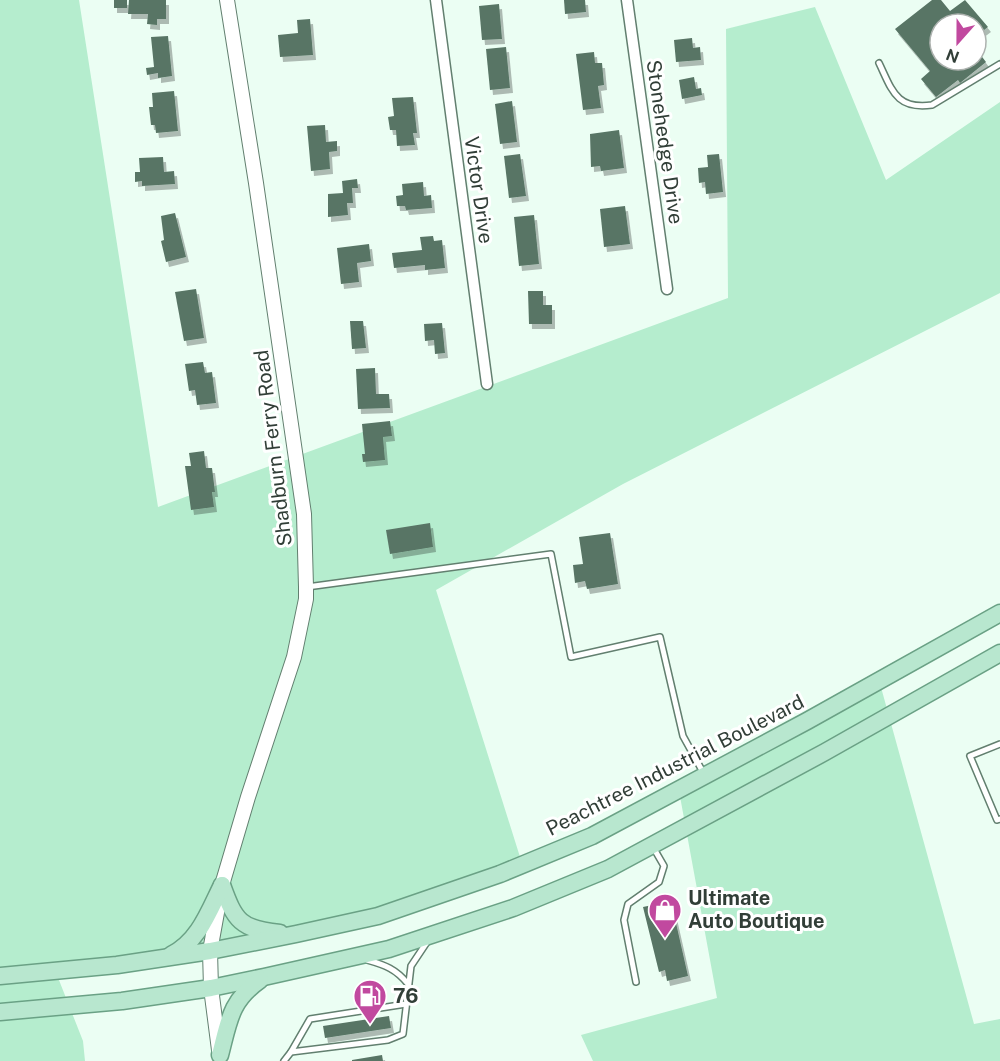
<svg xmlns="http://www.w3.org/2000/svg" width="1000" height="1061" viewBox="0 0 1000 1061" font-family="'Public Sans',sans-serif">
<style>
.green{fill:#b5edce}
.building{fill:#587565;filter:url(#shadow)}
.lines{fill:none;stroke-linecap:round;stroke-linejoin:round}
.service-casing{stroke:#627f6f;stroke-width:8}
.minor-casing{stroke:#627f6f;stroke-width:13}
.tertiary-casing{stroke:#627f6f;stroke-width:16}
.primary-casing{stroke:#6aa185;stroke-width:19}
.service{stroke:#fff;stroke-width:5}
.minor{stroke:#fff;stroke-width:10}
.tertiary{stroke:#fff;stroke-width:14}
.primary{stroke:#b8e7cf;stroke-width:16}
.labels{text-anchor:middle;dominant-baseline:central;stroke-width:6;stroke-linejoin:round;paint-order:stroke}
.street-label{font-size:20px;fill:#313e37;stroke:#fff}
.poi-label{font-size:20px;font-weight:bold;fill:#313e37;stroke:#fff;text-anchor:start}
</style>
<defs>
<filter id="shadow"><feDropShadow dx="3" dy="5" stdDeviation="0" flood-color="#0004"/></filter>
</defs>
<rect width="100%" height="100%" fill="#ebfef3"/>
<!-- green -->
<g class="green">
<path d="M0 0H79L158 507 728 298 726 29 815 7 886 180 1000 102V293L623 484 436 590 520 857 356 924 55 970 83 1041 85 1061H0Z"/>
<path d="M879 680 974 1024 1000 1019V1061H593L581 1035 717 998 679 791Z"/>
</g>
<!-- building -->
<g class="building">
<rect x="114" y="0" width="13" height="8"/>
<path d="M129 0H166V19H157V25L147 24 148 14H128Z"/>
<path d="M564 0H585L586 12 565 14Z"/>
<path d="M932 0H941L950 11 965 0 988 27 976 36V24H940V60H976V49L986 62 960 83 958 80 936 97 921 79 930 71 895 29Z"/>
<path d="M499 4 502 39 482 40 479 6Z"/>
<path d="M310 19 313 55 280 57 278 35 298 33 297 20Z"/>
<path d="M168 36 172 76 158 78V73L147 75 146 68 154 67 151 37Z"/>
<path d="M692 38 693 48 700 47 701 60 676 62 674 40Z"/>
<path d="M506 47 510 88 490 90 486 49Z"/>
<path d="M594 52 595 63H602L604 85 598 86 601 108 583 110 576 54Z"/>
<path d="M694 77 696 89 701 88 702 95 682 99 679 80Z"/>
<path d="M174 91 178 131 156 133 155 125H151L149 107H153L152 93Z"/>
<path d="M413 97 417 133H413L415 145 397 146 396 130H390L388 117 394 116 392 98Z"/>
<path d="M512 101 517 142 500 144 495 104Z"/>
<path d="M325 125 326 142 337 141V151L329 152 330 169 311 171 307 126Z"/>
<path d="M619 130 624 168 601 171 600 166 591 167 590 134Z"/>
<path d="M520 154 526 196 509 198 504 156Z"/>
<path d="M719 154 723 192 706 194 705 182 699 183 698 168 708 167 707 155Z"/>
<path d="M163 157 164 172 174 171 175 184 142 186V181L135 182V172H140L139 158Z"/>
<path d="M357 179 358 188H352L353 203H347L348 215 328 217V194L343 193 342 181Z"/>
<path d="M423 182 424 196 431 195 432 208 406 210 405 206H397L396 196 403 195 402 184Z"/>
<path d="M625 206 630 244 604 247 600 209Z"/>
<path d="M175 213 186 257 166 262 161 241 164 240 161 216Z"/>
<path d="M534 215 539 264 519 266 514 217Z"/>
<path d="M433 236 434 241 442 240 445 268 425 270V265L394 268 392 253 422 250 420 237Z"/>
<path d="M369 244 371 261 357 263 359 282 341 284 337 248Z"/>
<path d="M196 289 204 338 184 341 175 292Z"/>
<path d="M528 291H543V305H552V324H529Z"/>
<path d="M350 321H363L366 348 352 349Z"/>
<path d="M442 323 445 353 435 354 434 340 425 341 424 324Z"/>
<path d="M203 362 205 373 212 372 216 403 197 405 195 390 189 391 185 364Z"/>
<path d="M375 368 376 394H389L390 408 358 409 356 369Z"/>
<path d="M390 421 392 436 383 437 385 460 363 462 362 454H365L362 424Z"/>
<path d="M204 451 206 468H212L215 492H212L214 507 191 510 185 466H191L189 453Z"/>
<path d="M430 523 433 547 390 554 386 530Z"/>
<path d="M610 533 618 584 587 589 585 581 575 583 573 565 583 564 579 537Z"/>
<path d="M671 901 688 976 667 981 665 970 659 972 643 907Z"/>
<path d="M389 1016 391 1028 325 1038 323 1026Z"/>
<path d="M382 1055 383 1061H352V1060Z"/>
</g>
<g class="lines">
<!-- service casing -->
<g class="service-casing">
<g id="service">
<path d="M879 63C892 90 896 110 932 105L1000 64"/>
<path d="M307 587 551 554 571 657 660 637 683 736 704 774"/>
<path d="M1000 744 970 756 997 820 1000 819"/>
<path d="M367 960C385 965 396 969 408 984"/>
<path d="M636 982 624 920 628 904 659 882 664 866 653 847"/>
<path d="M291 1052 310 1019 406 1004"/>
<path d="M284 1061 291 1052 388 1040 403 1034 411 966 427 942"/>
</g>
</g>
<!-- minor casing -->
<g class="minor-casing">
<g id="minor">
<path d="M436 0 487 384"/>
<path d="M627 0 667 289"/>
</g>
</g>
<!-- tertiary casing -->
<g class="tertiary-casing">
<path id="tertiary" d="M219 1050 211 988 210 951 222 885 248 797 294 657 306 599V587L304 514 256 183 227 0"/>
</g>
<!-- primary casing -->
<g class="primary-casing">
<g id="primary">
<path d="M222 885C235 921 240 929 280 933"/>
<path d="M171 955C199 941 209 911 222 885"/>
<path d="M0 976 117 965 210 951 296 934 378 916 500 874 592 836 807 721 1000 613"/>
<path d="M0 1012 122 1001 211 988 264 977 389 949 513 908 608 869 825 752 1000 653"/>
<path d="M220 1055C229 1021 230 1001 260 980"/>
</g>
</g>
<!-- service -->
<use href="#service" class="service"/>
<!-- minor -->
<use href="#minor" class="minor"/>
<!-- tertiary -->
<use href="#tertiary" class="tertiary"/>
<!-- primary -->
<use href="#primary" class="primary"/>
</g>
<!-- icons -->
<defs>
<g id="shop-pin" transform="scale(1.725)"><path d="M0 17L-7.5 6A9.5 9.5 0 1 1 7.5 6Z" fill="#c1499f" stroke="#fff"/><path d="M-5-2.5h2.3a2.7 3.5 0 0 1 5.4 0H5L5.5 6h-11ZM-1.5-2.5h3a1.5 2.3 0 0 0-3 0Z" fill="#fff"/></g>
<g id="fuel-pin" transform="scale(1.725)"><path d="M0 17L-7.5 6A9.5 9.5 0 1 1 7.5 6Z" fill="#c1499f" stroke="#fff"/><path d="M-5.5-6h7V0h2V4h1.3V-2.5L3-4.5l.8-.8L6-3V5H2.5V1h-1V6h-7ZM-4.2-4.7v3.2H.2V-4.7Z" fill="#fff"/></g>
</defs>
<g fill-rule="evenodd">
<use href="#shop-pin" x="665" y="910"/>
<use href="#fuel-pin" x="370" y="996"/>
</g>
<g class="labels">
<!-- street labels -->
<g class="street-label">
<text transform="translate(665 142) rotate(82)">Stonehedge Drive</text>
<text transform="translate(479 190) rotate(82)">Victor Drive</text>
<text transform="translate(273 448) rotate(-97)">Shadburn Ferry Road</text>
<text transform="translate(675 765) rotate(-27)">Peachtree Industrial Boulevard</text>
</g>
<!-- poi labels -->
<g class="poi-label">
<text x="688" y="898">Ultimate<tspan x="688" dy="23">Auto Boutique</tspan></text>
<text x="393" y="996">76</text>
</g>
</g>
<!-- north arrow -->
<g transform="translate(958 42) rotate(201)"><circle r="28" fill="#ffffff" stroke="#adb2af" stroke-width="1.5"/>
<path d="M0-4.5L10 22L0 15L-10 22Z" fill="#c1499f"/>
<text y="-9" font-size="16" font-weight="bold" text-anchor="middle" fill="#313e37">N</text>
</g>
</svg>
